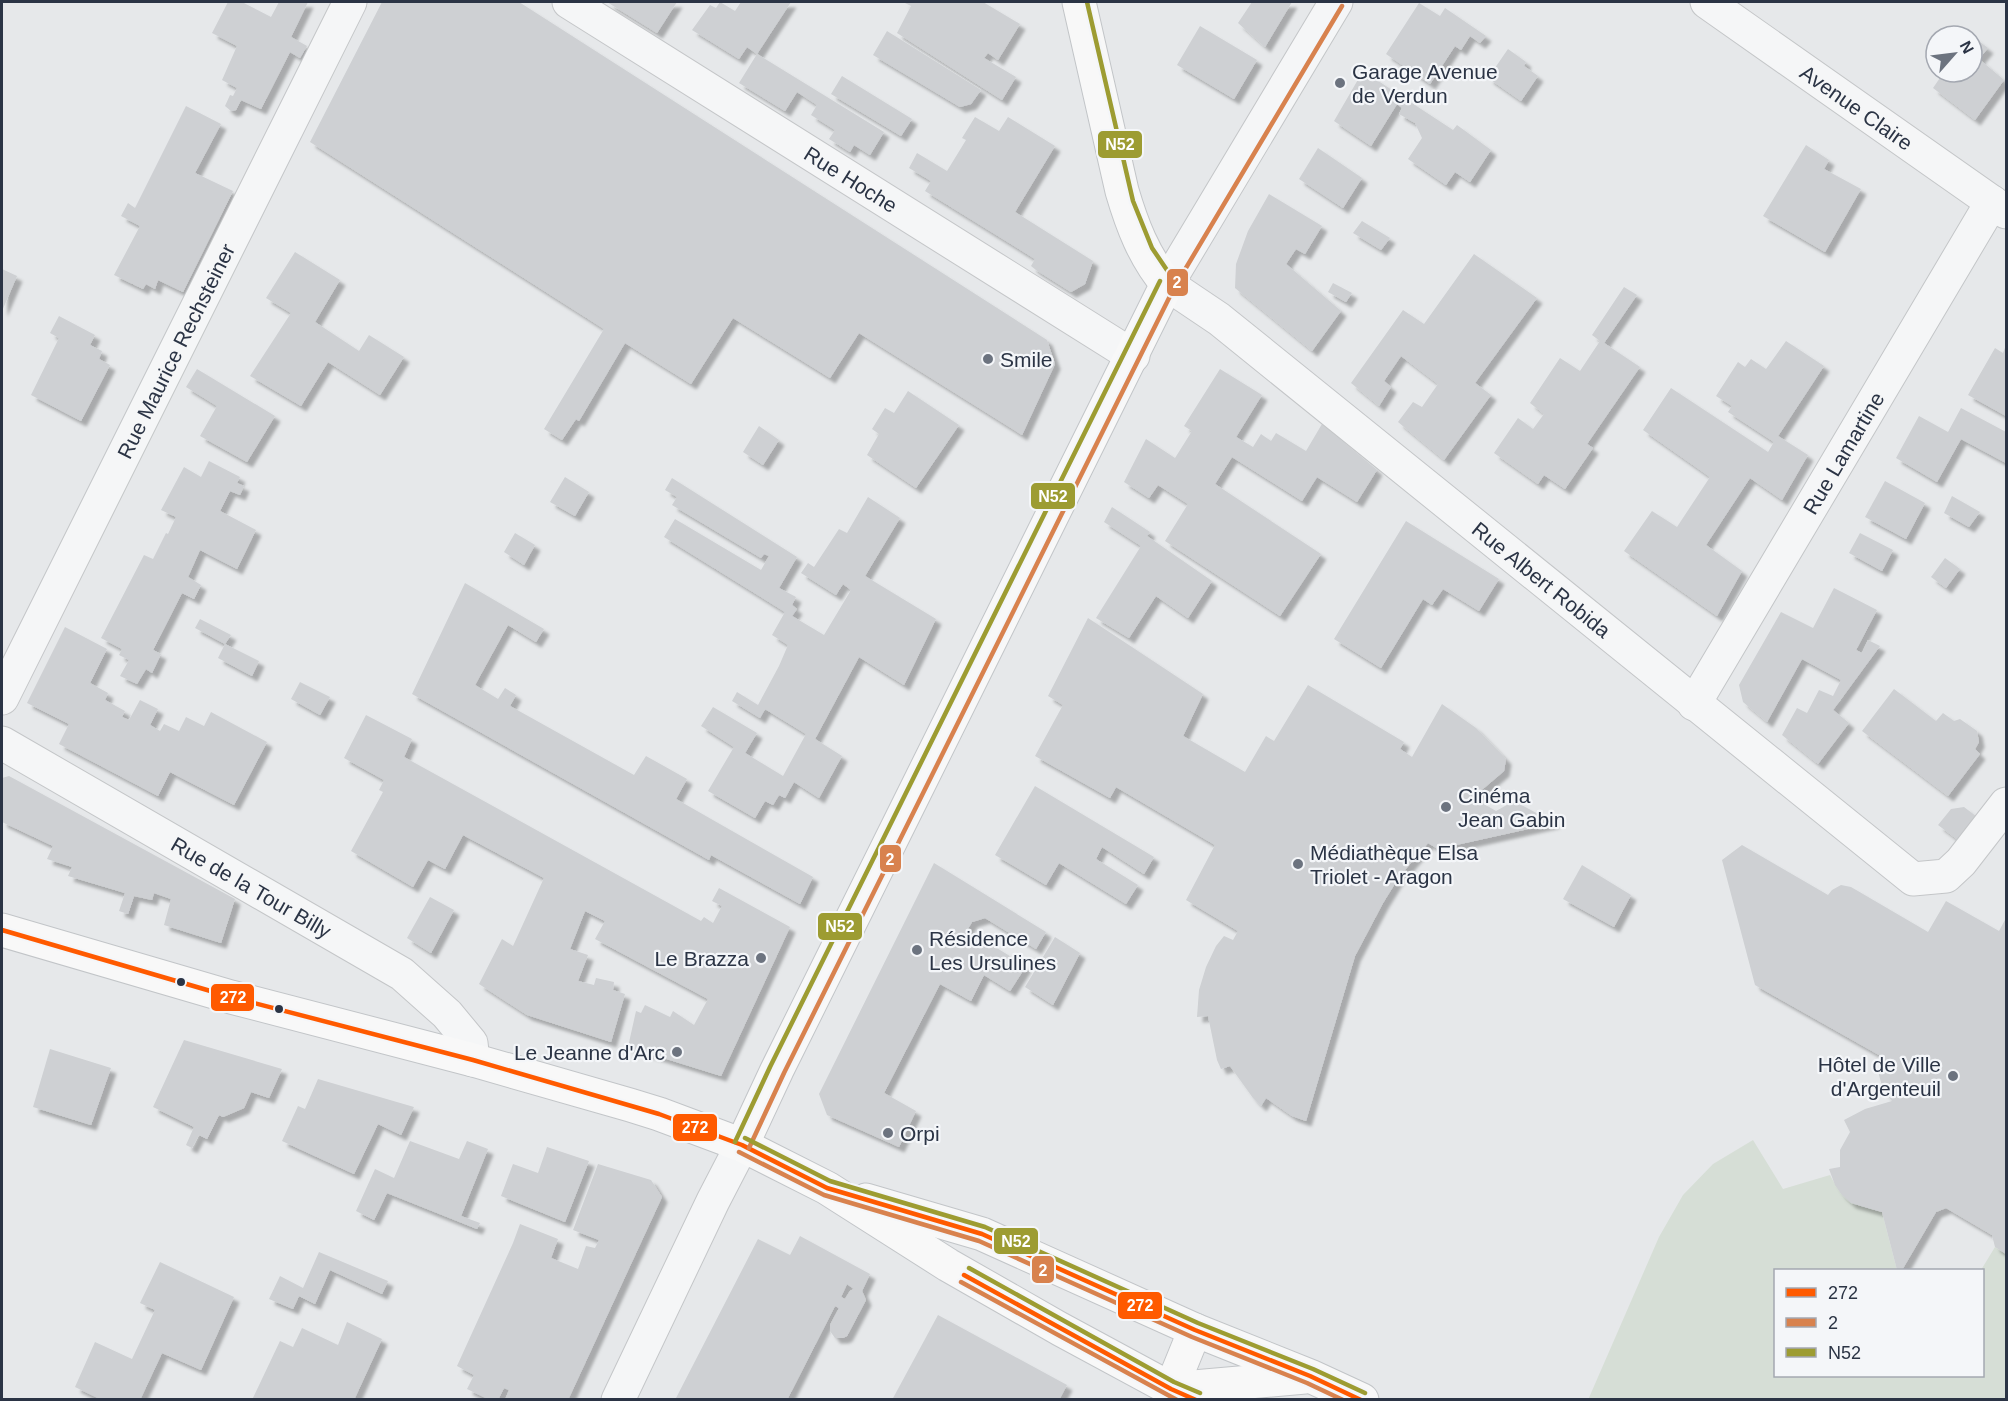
<svg xmlns="http://www.w3.org/2000/svg" width="2008" height="1401" viewBox="0 0 2008 1401" font-family="Arial,sans-serif">
<style>
.green{fill:#d6ded6}
.building{fill:#ced0d3;fill-rule:evenodd;filter:url(#shadow)}
.lines{fill:none;stroke-linecap:round;stroke-linejoin:round}
.minor-casing{stroke:#c4c6c8;stroke-width:35}
.major-casing{stroke:#c2c5c8;stroke-width:35}
.minor{stroke:#f5f6f7;stroke-width:33}
.major{stroke:#f8f8f8;stroke-width:33}
.bus-1-casing{stroke:#f4f6f9;stroke-width:9}
.bus-2-casing{stroke:#f4f6f9;stroke-width:9}
.bus-3-casing{stroke:#f4f6f9;stroke-width:9}
.bus-1{stroke:#ff5a00;stroke-width:4.5}
.bus-2{stroke:#d8824e;stroke-width:4.5}
.bus-3{stroke:#9d9c32;stroke-width:4.5}
.poi-dot{fill:#6c737f;stroke:#f4f6f9;stroke-width:2}
.bus-dot{fill:#2b3445;stroke:#f4f6f9;stroke-width:2}
.labels{text-anchor:middle;dominant-baseline:central;stroke-width:4.5;stroke-linejoin:round;paint-order:stroke}
.poi-label{font-size:21px;fill:#2b3445;stroke:#f4f6f9;text-anchor:start}
.street-label{font-size:21px;fill:#2b3445;stroke:#f4f6f9}
.line-badge{stroke:#f4f6f9;stroke-width:2}
.badge-label{font-size:16px;text-anchor:middle;font-weight:bold;fill:#fff}
</style>
<defs>
<filter id="shadow"><feDropShadow dx="5.5" dy="5.5" stdDeviation="1.5" flood-color="#0004"/></filter>
</defs>
<rect width="100%" height="100%" fill="#e6e8ea"/>
<!-- green -->
<path class="green" d="M1753 1140 1783 1189 1830 1175C1844 1202 1853 1205 1882 1212L1897 1270H1776V1376H1982L1981 1270 1995 1247 2006 1254V1399L1588 1400 1659 1237 1683 1195 1713 1164Z"/>
<!-- building -->
<g class="building">
<path d="M228 2H242L271 17 279 2H308L291 37 307 46 300 58 290 52 261 109 241 100 236 110 231 111 225 106 230 95 233 96 237 88 222 80 237 46 212 33Z"/>
<path d="M382 2H519L1047 340 1055 364 1022 435 859 333 830 378 733 318 691 384 625 343 579 421 576 419 562 440 544 429 604 329 310 142Z"/>
<path d="M607 2H677L657 33Z"/>
<path d="M720 2 735 11 741 2H791L757 54 747 47 739 59 692 30 710 5 716 8Z"/>
<path d="M903 2H983L1020 24 998 60 988 53 984 58 1016 77 1002 100 897 33 911 6Z"/>
<path d="M1252 2H1292L1265 47 1238 23Z"/>
<path d="M1419 3 1440 16 1445 8 1486 36 1480 43 1470 36 1461 50 1455 46 1430 84 1386 54Z"/>
<path d="M1200 26 1257 60 1234 99 1177 65Z"/>
<path d="M887 31 981 90 971 104 960 107 873 55Z"/>
<path d="M1972 36 1988 48 1979 59 2004 80 1975 120 1933 88 1944 72H1972Z"/>
<path d="M1508 49 1526 62 1524 66 1538 76 1521 101 1488 78Z"/>
<path d="M757 54 884 132 870 155 854 145 850 152 829 139 835 130 811 115 817 105 797 92 785 111 739 83Z"/>
<path d="M1363 71 1453 130 1457 125 1491 150 1470 182 1455 172 1446 185 1408 159 1422 138 1415 123 1399 114 1402 108 1397 104 1371 146 1334 121Z"/>
<path d="M842 76 912 119 901 136 831 94Z"/>
<path d="M186 106 221 124 195 173 233 191 183 292 158 280 155 289 146 284 143 289 114 275 140 226 121 216 128 203 135 208Z"/>
<path d="M975 117 999 131 1008 117 1055 146 1015 212 1093 261 1085 284 1071 292 1036 270 1031 266 1035 259 925 191 931 181 909 168 917 153 947 171 966 140 962 138Z"/>
<path d="M1806 145 1829 160 1824 169 1861 189 1825 252 1763 216Z"/>
<path d="M1318 148 1362 178 1343 208 1299 179Z"/>
<path d="M1269 194 1322 226 1305 254 1296 249 1286 264 1341 311 1312 351 1235 288 1236 264 1248 231Z"/>
<path d="M1362 221 1390 238 1381 250 1353 233Z"/>
<path d="M295 252 340 280 315 322 359 351 369 335 404 357 380 395 328 362 301 406 250 376 291 313 266 298Z"/>
<path d="M1474 254 1537 298 1475 383 1491 395 1444 460 1398 422 1413 402 1422 407 1438 384 1401 356 1384 381 1391 387 1379 406 1351 383 1403 310 1424 324Z"/>
<path d="M2 269 17 276 2 311Z"/>
<path d="M1333 283 1352 293 1346 302 1328 292Z"/>
<path d="M1624 287 1637 295 1604 343 1640 367 1587 444 1593 448 1565 489 1544 475 1538 484 1494 453 1518 418 1533 429 1544 414 1530 403 1560 358 1580 371 1600 341 1592 335Z"/>
<path d="M59 316 95 335 90 345 102 351 99 359 110 365 81 421 31 395 59 338 50 333Z"/>
<path d="M1786 341 1824 366 1778 436 1808 455 1782 500 1750 478 1706 545 1742 571 1717 616 1624 551 1652 511 1677 527 1710 477 1643 430 1671 388 1768 452 1774 442 1728 412 1732 406 1716 396 1738 362 1745 367 1751 359 1766 369Z"/>
<path d="M2006 345V416L1968 395 1995 348 2003 353Z"/>
<path d="M197 369 275 416 247 462 200 436 217 406 186 387Z"/>
<path d="M1220 369 1262 395 1236 437 1253 447 1261 434 1271 441 1276 433 1306 451 1322 424 1377 470 1357 502 1317 477 1302 501 1232 457 1215 484 1321 554 1280 616 1165 541 1188 504 1158 485 1149 498 1124 482 1146 439 1175 458 1192 431 1184 426Z"/>
<path d="M908 391 959 425 916 488 867 455 879 434 872 429 885 408 894 413Z"/>
<path d="M1961 408 2006 432V463L1961 439 1937 482 1896 458 1919 416 1948 432Z"/>
<path d="M759 426 779 440 763 465 743 452Z"/>
<path d="M209 461 240 477 237 483 244 486 240 495 230 491 220 511 256 530 237 569 200 550 188 577 201 585 194 599 182 593 153 650 161 654 152 673 146 669 137 684 120 676 129 660 119 655 122 649 101 638 144 555 153 559 166 533 168 534 176 517 161 510 184 467 201 477Z"/>
<path d="M565 477 589 492 575 516 550 502Z"/>
<path d="M672 478 797 557 779 588 796 597 792 605 797 609 792 616 824 635 851 590 843 584 836 595 801 573 808 563 814 567 839 529 847 533 868 497 900 518 865 576 936 619 904 685 859 657 815 739 842 756 819 798 794 782 785 798 779 795 773 805 765 801 755 818 708 791 734 747 701 726 713 707 757 733 745 753 783 776 806 734 765 709 760 718 732 701 737 692 758 705 779 666 788 645 772 635 785 612 664 537 675 519 761 570 769 556 764 554 761 558 672 505 677 497 665 490Z"/>
<path d="M1885 481 1925 503 1906 539 1865 517Z"/>
<path d="M1952 496 1980 512 1969 527 1944 513Z"/>
<path d="M1112 507 1150 532 1147 536 1212 581 1188 618 1156 596 1129 638 1096 618 1141 546 1104 522Z"/>
<path d="M1406 521 1499 579 1479 611 1443 589 1432 605 1423 599 1381 668 1334 639Z"/>
<path d="M515 533 535 545 524 565 504 552Z"/>
<path d="M1860 533 1893 550 1882 571 1849 553Z"/>
<path d="M1945 558 1960 569 1946 588 1931 577Z"/>
<path d="M465 583 544 629 536 642 508 625 475 685 498 699 505 688 516 695 510 706 634 775 646 756 687 779 676 799 813 877 800 904 711 855 709 860 412 694Z"/>
<path d="M1834 588 1877 610 1856 650 1862 653 1868 640 1880 646 1833 710 1849 723 1818 764 1782 735 1797 708 1807 713 1819 690 1833 696 1841 680 1802 659 1767 722 1743 702 1739 685 1781 612 1813 628Z"/>
<path d="M1088 618 1203 694 1183 736 1245 772 1266 736 1274 741 1308 685 1404 742 1400 749 1412 757 1442 704 1476 728 1506 759 1504 771 1477 794V800L1496 811 1514 801 1555 823 1438 849 1428 843 1410 864 1399 877 1383 903 1355 956 1306 1121 1292 1116 1266 1098 1261 1106 1253 1098 1230 1066 1221 1069 1217 1060 1208 1016 1197 1017 1199 990 1206 967 1216 946 1224 936 1233 940 1238 931 1186 900 1215 845 1116 787 1110 798 1035 756 1063 705 1048 696Z"/>
<path d="M200 619 231 635 225 644 195 628Z"/>
<path d="M65 627 107 649 90 683 108 693 105 700 125 711 122 717 129 720 140 700 158 709 150 725 160 731 164 724 179 731 186 717 204 726 211 712 267 742 234 805 170 772 158 796 59 744 69 724 27 703Z"/>
<path d="M225 644 259 661 252 676 218 658Z"/>
<path d="M300 682 330 697 320 715 291 699Z"/>
<path d="M1894 689 1936 721 1943 713 1954 721 1960 719 1977 731 1979 742 1975 749 1980 754 1948 796 1862 731Z"/>
<path d="M366 715 412 739 404 757 701 921 704 917 713 923 722 906 712 901 719 888 790 927 721 1076 628 1047 636 1011 641 1013 645 1005 670 1017 673 1011 694 1025 708 999 595 939 605 921 585 911 570 949 588 955 578 981 594 985 596 978 614 982 613 990 625 994 611 1042 527 1015 479 984 502 939 513 946 544 878 463 835 445 869 428 860 413 887 351 851 383 792 379 790 384 780 344 758Z"/>
<path d="M9 776 235 899 221 943 164 925 171 899 154 893 152 900 134 896 128 914 119 911 125 893 68 876 72 867 47 859 53 846 2 822V778Z"/>
<path d="M1035 786 1154 857 1144 874 1102 847 1096 859 1138 885 1126 904 1059 863 1046 885 995 855Z"/>
<path d="M1964 807 1981 820 1958 840 1938 825 1951 809Z"/>
<path d="M1742 845 1828 895 1832 890 1841 885 1851 887 1928 932 1946 901 1999 931 2006 918V1254L1995 1247 1992 1235 1946 1208 1936 1212 1902 1270H1897L1882 1212 1851 1203 1842 1195 1835 1185 1829 1169 1840 1167V1150L1850 1132 1844 1120 1865 1109 1892 1101 1883 1090 1879 1075V1055L1755 985 1722 860Z"/>
<path d="M934 863 1046 932 1036 949 985 918 972 922 963 937 977 945 987 942 1026 966 1010 991 984 975 971 1001 940 984 884 1093 916 1111 899 1147 827 1115 819 1094Z"/>
<path d="M1582 865 1631 895 1614 927 1563 899Z"/>
<path d="M430 897 454 910 431 953 407 938Z"/>
<path d="M1055 937 1080 953 1053 1005 1025 987Z"/>
<path d="M184 1040 282 1069 269 1098 251 1092 244 1108 223 1117 219 1115 207 1139 199 1135 192 1148 186 1145 194 1127 153 1107Z"/>
<path d="M50 1049 111 1068 91 1125 33 1107Z"/>
<path d="M318 1079 414 1107 401 1135 378 1124 354 1174 282 1141 298 1106 305 1109Z"/>
<path d="M410 1141 459 1159 467 1141 488 1149 461 1216 480 1223 477 1229 387 1193 374 1220 356 1211 375 1169 394 1178Z"/>
<path d="M547 1147 589 1161 565 1222 501 1196 513 1164 538 1173Z"/>
<path d="M598 1164 651 1180 662 1197 568 1400H505L509 1390 504 1388 498 1400H490L467 1389 474 1375 457 1366 513 1243 520 1224 558 1239 551 1258 578 1269 586 1246 595 1248 599 1240 573 1230Z"/>
<path d="M800 1236 870 1274 862 1291 866 1300 847 1336 843 1338H835L830 1331V1325L839 1308 835 1306 787 1400H675L758 1239 790 1255ZM847 1284 854 1289 850 1291 845 1299 841 1297Z"/>
<path d="M319 1252 388 1281 382 1294 330 1270 315 1304 299 1296 293 1309 269 1299 280 1276 303 1288Z"/>
<path d="M160 1262 234 1297 201 1370 162 1353 140 1400H102L75 1387 95 1342 132 1359 155 1310 140 1303Z"/>
<path d="M938 1315 1067 1385 1059 1400H892Z"/>
<path d="M347 1322 382 1339 354 1400H252L280 1341 293 1347 302 1328 338 1345Z"/>
</g>
<g class="lines">
<!-- minor casing -->
<g class="minor-casing">
<g id="minor">
<path id="s1" d="M569 2 1133 356"/>
<path id="s2" d="M1336 2 1167 284 1219 319 1913 879 1946 876 1961 862 2006 804"/>
<path id="s3" d="M1707 2 2006 212"/>
<path id="s4" d="M2 698 350 2"/>
<path id="s5" d="M1694 704 1992 202"/>
<path id="s6" d="M2 743 402 974 447 1014 471 1043 473 1060"/>
<path d="M618 1400 713 1201 742 1145"/>
</g>
</g>
<!-- major casing -->
<g class="major-casing">
<g id="major">
<path d="M2 930 231 997 473 1060 630 1105 659 1114 742 1145 827 1188 948 1265 1060 1329 1171 1389 1197 1400"/>
<path d="M742 1145 777 1070 1167 284C1144 257 1132 225 1122 191L1079 2"/>
<path d="M866 1200 982 1234 1195 1330 1310 1376 1362 1400"/>
<path d="M1171 1389 1305 1377"/>
<path d="M1173 1400 1171 1389 1195 1330"/>
</g>
</g>
<!-- minor -->
<use href="#minor" class="minor"/>
<!-- major -->
<use href="#major" class="major"/>
<!-- bus-1 casing -->
<g class="bus-1-casing">
<g id="bus-1">
<path d="M2 930 231 997 473 1060 659 1114 742 1145 827 1188 982 1234 1195 1330 1310 1376 1361 1400"/>
<path d="M964 1275 1171 1389 1196 1400"/>
</g>
</g>
<!-- bus-2 casing -->
<g class="bus-2-casing">
<g id="bus-2">
<path d="M749 1148 784 1073 1174 288 1342 6"/>
<path d="M739 1152 824 1195 979 1241 1192 1337 1307 1383 1343 1400"/>
<path d="M961 1282 1177 1400"/>
</g>
</g>
<!-- bus-3 casing -->
<g class="bus-3-casing">
<g id="bus-3">
<path d="M1087 2 1133 201 1152 248 1173 279"/>
<path d="M745 1138 830 1181 985 1227 1198 1323 1313 1369 1365 1393"/>
<path d="M735 1142 770 1067 1160 281"/>
<path d="M969 1268 1174 1382 1200 1393"/>
</g>
</g>
<!-- bus-1 -->
<use href="#bus-1" class="bus-1"/>
<!-- bus-2 -->
<use href="#bus-2" class="bus-2"/>
<!-- bus-3 -->
<use href="#bus-3" class="bus-3"/>
</g>
<!-- markers -->
<g class="poi-dot">
<circle cx="1340" cy="83" r="6"/>
<circle cx="988" cy="359" r="6"/>
<circle cx="1446" cy="807" r="6"/>
<circle cx="1298" cy="864" r="6"/>
<circle cx="917" cy="950" r="6"/>
<circle cx="761" cy="958" r="6"/>
<circle cx="677" cy="1052" r="6"/>
<circle cx="1953" cy="1076" r="6"/>
<circle cx="888" cy="1133" r="6"/>
</g>
<g class="bus-dot">
<circle cx="181" cy="982" r="5"/>
<circle cx="279" cy="1009" r="5"/>
</g>
<g class="labels">
<!-- poi labels -->
<g class="poi-label">
<text x="1352" y="71">Garage Avenue<tspan x="1352" dy="24">de Verdun</tspan></text>
<text x="1000" y="359">Smile</text>
<text x="1458" y="795">Cinéma<tspan x="1458" dy="24">Jean Gabin</tspan></text>
<text x="1310" y="852">Médiathèque Elsa<tspan x="1310" dy="24">Triolet - Aragon</tspan></text>
<text x="929" y="938">Résidence<tspan x="929" dy="24">Les Ursulines</tspan></text>
<text x="749" y="958" text-anchor="end">Le Brazza</text>
<text x="665" y="1052" text-anchor="end">Le Jeanne d'Arc</text>
<text x="1941" y="1064" text-anchor="end">Hôtel de Ville<tspan x="1941" dy="24">d'Argenteuil</tspan></text>
<text x="900" y="1133">Orpi</text>
</g>
<!-- street labels -->
<g class="street-label">
<text stroke="none"><textPath href="#s3" startOffset="183">Avenue Claire</textPath></text>
<text stroke="none"><textPath href="#s1" startOffset="333">Rue Hoche</textPath></text>
<text stroke="none"><textPath href="#s4" startOffset="388">Rue Maurice Rechsteiner</textPath></text>
<text stroke="none"><textPath href="#s5" startOffset="292">Rue Lamartine</textPath></text>
<text stroke="none"><textPath href="#s2" startOffset="806">Rue Albert Robida</textPath></text>
<text stroke="none"><textPath href="#s6" startOffset="288">Rue de la Tour Billy</textPath></text>
</g>
</g>
<g class="line-badge">
<rect x="1097" y="130" width="46" height="29" rx="6" fill="#9d9c32"/>
<rect x="1166" y="268" width="23" height="29" rx="6" fill="#d8824e"/>
<rect x="1030" y="482" width="46" height="28" rx="6" fill="#9d9c32"/>
<rect x="879" y="844" width="23" height="29" rx="6" fill="#d8824e"/>
<rect x="817" y="912" width="46" height="29" rx="6" fill="#9d9c32"/>
<rect x="210" y="983" width="45" height="29" rx="6" fill="#ff5a00"/>
<rect x="672" y="1113" width="46" height="29" rx="6" fill="#ff5a00"/>
<rect x="993" y="1227" width="46" height="28" rx="6" fill="#9d9c32"/>
<rect x="1031" y="1255" width="24" height="29" rx="6" fill="#d8824e"/>
<rect x="1117" y="1291" width="46" height="29" rx="6" fill="#ff5a00"/>
</g>
<g class="badge-label">
<text x="1120" y="150">N52</text>
<text x="1177" y="288">2</text>
<text x="1053" y="502">N52</text>
<text x="890" y="865">2</text>
<text x="840" y="932">N52</text>
<text x="233" y="1003">272</text>
<text x="695" y="1133">272</text>
<text x="1016" y="1247">N52</text>
<text x="1043" y="1276">2</text>
<text x="1140" y="1311">272</text>
</g>
<!-- border -->
<rect width="2008" height="1401" fill="none" stroke="#2b3445" stroke-width="6"/>
<!-- legend -->
<rect x="1774" y="1269" width="210" height="108" fill="#f4f6f9" stroke="#a4a8b1" stroke-width="1.5"/>
<rect x="1786" y="1288" width="30" height="9" fill="#ff5a00" stroke="#a4a8b1" stroke-width="1.5"/>
<text x="1828" y="1299" font-size="18" fill="#2b3445">272</text>
<rect x="1786" y="1318" width="30" height="9" fill="#d8824e" stroke="#a4a8b1" stroke-width="1.5"/>
<text x="1828" y="1329" font-size="18" fill="#2b3445">2</text>
<rect x="1786" y="1348" width="30" height="9" fill="#9d9c32" stroke="#a4a8b1" stroke-width="1.5"/>
<text x="1828" y="1359" font-size="18" fill="#2b3445">N52</text>
<!-- north arrow -->
<g transform="translate(1954 54) rotate(62)"><circle r="28" fill="#f4f6f9" stroke="#a4a8b1" stroke-width="1.5"/>
<path d="M0-4.5L10 22L0 15L-10 22Z" fill="#6c737f"/>
<text y="-9" font-size="16" font-weight="bold" text-anchor="middle" fill="#2b3445">N</text>
</g>
</svg>
